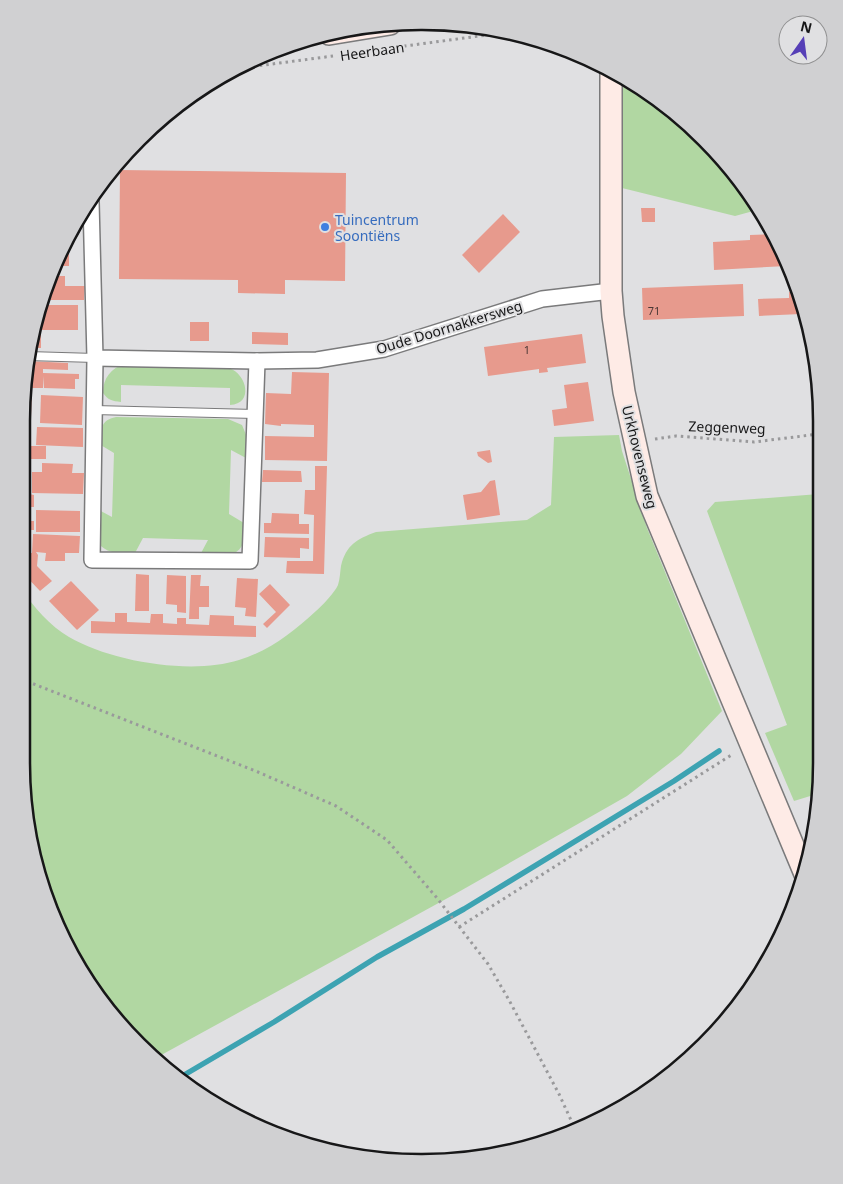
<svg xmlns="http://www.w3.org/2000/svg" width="843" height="1184" viewBox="0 0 843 1184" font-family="'Noto Sans',sans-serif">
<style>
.green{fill:#b1d7a2}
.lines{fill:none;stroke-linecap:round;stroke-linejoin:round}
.stream{stroke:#3da3b2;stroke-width:5.5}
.building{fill:#e79a8d}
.lane-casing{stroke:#7a7a7b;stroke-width:10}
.street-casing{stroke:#7a7a7b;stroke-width:18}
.secondary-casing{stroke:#7a7a7b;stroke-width:24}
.path{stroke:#99999b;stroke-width:3;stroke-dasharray:2.5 4;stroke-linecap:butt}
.lane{stroke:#fff;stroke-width:8}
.street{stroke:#fff;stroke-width:15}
.secondary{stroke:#feebe6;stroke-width:21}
.shop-dot{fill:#3f7fe0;stroke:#e0e0e2;stroke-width:2}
.labels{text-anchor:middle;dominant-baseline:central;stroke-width:4;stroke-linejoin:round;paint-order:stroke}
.number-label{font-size:11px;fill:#4b3835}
.street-label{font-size:14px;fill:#171718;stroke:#e0e0e2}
.shop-label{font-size:14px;fill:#366cbe;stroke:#e0e0e2;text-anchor:start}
.rim{fill:none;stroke:#171718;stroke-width:2.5}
</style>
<rect width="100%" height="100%" fill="#e0e0e2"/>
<!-- green -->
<g class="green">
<path d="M620 76 665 104 723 158 757 210 735 216 618 187Z"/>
<path d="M125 364C151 365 177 366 202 366 210 367 222 365 229 368 247 374 254 404 230 405V388L121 385V402C112 401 108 400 103 393 103 378 111 368 125 364Z"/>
<path d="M116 417 228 419 242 425 247 437 246 458 231 450 229 514 244 523C244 529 245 537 243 543 238 560 213 555 200 555L208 540 143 538 135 553C121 553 109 555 99 544L97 509 112 517 114 453 99 444C101 430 100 420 116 417Z"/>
<path d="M619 435 622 451 647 528 722 711 681 754 627 796 455 894 154 1059 89 985 35 866 21 762V589C34 607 50 626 69 637 112 662 192 675 239 660 269 651 293 632 316 611 322 606 335 592 338 585 340 579 340 572 341 566 346 545 357 539 376 532L527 520 551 505 554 437Z"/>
<path d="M819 494 821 788 820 793 794 801 765 733 787 725 707 511 715 502Z"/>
</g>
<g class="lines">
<!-- stream -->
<path class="stream" d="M179 1078 274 1022 377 957 464 909 674 781 719 751"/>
</g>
<!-- building -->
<g class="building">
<path d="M120 170 346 173 345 281 285 280V294L238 293V280L119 279Z"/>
<path d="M641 208H655V222H642Z"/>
<path d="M503 214 520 232 479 273 462 255Z"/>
<path d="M774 234 781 245 787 266 714 270 713 242 750 240V235Z"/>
<path d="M65 247H69V266H58Z"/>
<path d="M54 276H65V286H85L84 300H45Z"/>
<path d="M743 284 744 316 643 320 642 288Z"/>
<path d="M789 292H795L801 314 759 316 758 299 789 298Z"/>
<path d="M43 305H78V330H34Z"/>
<rect x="190" y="322" width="19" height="19"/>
<path d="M252 332 288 333V345L252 344Z"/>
<path d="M582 334 586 363 547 368 548 372 539 373V369L488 376 484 347Z"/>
<path d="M32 335H41V348H29Z"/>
<path d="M27 361 68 363V370L43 369V373L79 374V379H75V389L44 388V376L43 388H32L30 446H46V459H30L29 494 34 495V507H29L28 521H34V530H28L27 553H32L33 534 80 536 79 553H65V561H45L46 553 36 552 38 555 37 566 52 581 40 591 21 571V421Z"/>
<path d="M292 372 329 373 327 461 265 460V436L314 437V425L281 424V426L265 424 266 393 291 394Z"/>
<path d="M588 382 594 421 554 426 552 410 567 408 564 385Z"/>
<path d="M41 395 83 397 82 425 40 423Z"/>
<path d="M37 427 83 428V447L36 445Z"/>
<path d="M490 450 492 462 488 463 478 456 477 452Z"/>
<path d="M42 463 73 464 72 473H84L83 494 32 493V472H42Z"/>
<path d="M315 466H327L324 574 286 573 287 561H313L314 515 304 514 305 490H315Z"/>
<path d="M263 470 301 471 302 482H262Z"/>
<path d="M495 480 500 515 467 520 463 495 481 492 490 481Z"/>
<path d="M36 510 80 511V532H36Z"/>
<path d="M272 513 299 514V524H309V534L264 533V523H271Z"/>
<path d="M265 537 309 538V549L300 548V558L264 557Z"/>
<path d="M136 574 149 575V611H135Z"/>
<path d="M167 575 186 576V613L177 612V605L166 604Z"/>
<path d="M191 575H201L200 586H209V607H199V619H189Z"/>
<path d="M237 578 258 579 256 617 245 616 246 608 235 607Z"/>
<path d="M71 581 99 610 77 630 49 601Z"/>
<path d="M270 584 290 605 267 628 263 624 276 612 259 594Z"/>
<path d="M115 613H127V622L150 623 151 614H163V623L177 624V618H186V624L209 625 210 615 234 616V625L256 626V637L91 633V621L115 622Z"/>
</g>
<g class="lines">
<!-- lane casing -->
<g class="lane-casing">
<g id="lane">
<path d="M28 356 95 358"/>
<path d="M94 410 255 414"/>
</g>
</g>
<!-- street casing -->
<g class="street-casing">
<g id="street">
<path d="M91 202 95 358 257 361 317 360 384 349 542 299 611 291"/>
<path d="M95 358 92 560 250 561 257 361"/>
</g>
</g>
<!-- secondary casing -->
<g class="secondary-casing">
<g id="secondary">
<path d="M329 34 390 24"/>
<path d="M611 70V291L613 316 624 392 647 496 805 874"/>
</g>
</g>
<!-- path -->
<g class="path">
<path d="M346 54 509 32"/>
<path d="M234 69 333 56"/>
<path d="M655 439 676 436 754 442 819 434"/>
<path d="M21 679 258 772 336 806 387 840 437 898 488 964 509 1000 559 1094 576 1131"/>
<path d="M459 927 733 754"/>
</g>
<!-- lane -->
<use href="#lane" class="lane"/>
<!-- street -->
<use href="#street" class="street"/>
<!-- secondary -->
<use href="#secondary" class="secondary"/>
</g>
<!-- markers -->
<circle class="shop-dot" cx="325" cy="227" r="5"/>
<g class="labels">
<!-- number labels -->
<g class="number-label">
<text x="654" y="310">71</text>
<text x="527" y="349">1</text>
</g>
<!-- street labels -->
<g class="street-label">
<text transform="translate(372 51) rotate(-8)">Heerbaan</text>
<text transform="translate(449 327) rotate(-17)">Oude Doornakkersweg</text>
<text transform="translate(727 427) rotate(2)">Zeggenweg</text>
<text transform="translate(640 457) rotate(76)">Urkhovenseweg</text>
</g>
<!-- shop labels -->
<g class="shop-label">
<text x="335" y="219">Tuincentrum<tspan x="335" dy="16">Soontiëns</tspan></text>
</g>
</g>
<!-- crop -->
<path d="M0 0H843V1184H0ZM421 30H422A391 391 0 0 1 813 421V763A391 391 0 0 1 422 1154H421A391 391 0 0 1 30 763V421A391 391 0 0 1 421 30Z" fill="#d0d0d2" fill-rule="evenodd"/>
<path class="rim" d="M421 30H422A391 391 0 0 1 813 421V763A391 391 0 0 1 422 1154H421A391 391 0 0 1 30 763V421A391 391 0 0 1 421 30Z"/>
<!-- north arrow -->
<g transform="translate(803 40) rotate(14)"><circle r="24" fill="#e0e0e2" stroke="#909091"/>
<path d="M0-4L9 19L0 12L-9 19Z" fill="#563fb7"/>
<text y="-8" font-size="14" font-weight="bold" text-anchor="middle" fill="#171718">N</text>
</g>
</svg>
